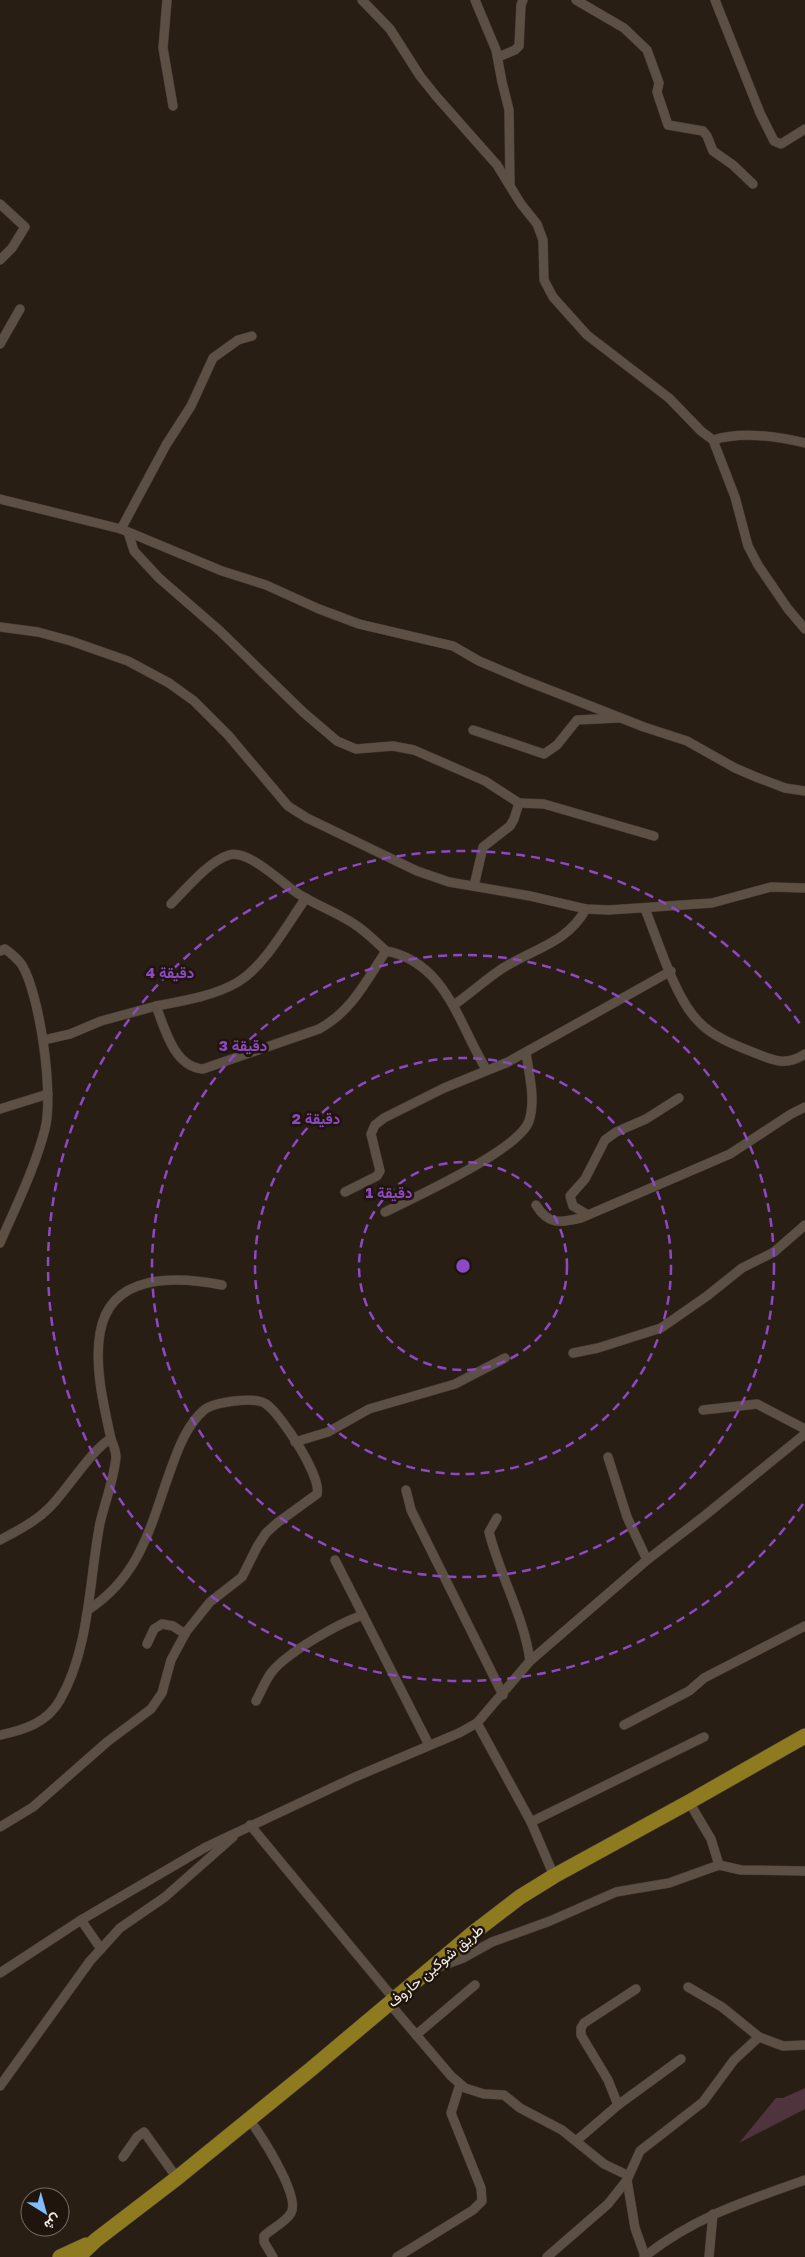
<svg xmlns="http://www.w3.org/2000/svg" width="805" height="2257" viewBox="0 0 805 2257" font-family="'Golos Text',Vazirmatn,sans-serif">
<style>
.green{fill:#4f343e}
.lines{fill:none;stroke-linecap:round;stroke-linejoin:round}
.street-casing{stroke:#423a34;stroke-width:10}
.primary-casing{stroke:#423a34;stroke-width:16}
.street{stroke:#5c4f44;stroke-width:9}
.primary{stroke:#8e7b20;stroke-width:15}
.ring{fill:none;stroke:#8d49c5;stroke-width:2.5;stroke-dasharray:9 6}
.labels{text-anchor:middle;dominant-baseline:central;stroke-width:5;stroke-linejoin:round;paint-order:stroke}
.street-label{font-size:15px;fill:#f2ebe4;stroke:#1f150c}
.centre{fill:#8d49c5;stroke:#1f150c;stroke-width:2.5}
.ring-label{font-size:15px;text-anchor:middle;font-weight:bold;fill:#8d49c5;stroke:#1f150c;stroke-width:5;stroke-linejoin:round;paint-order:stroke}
</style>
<rect width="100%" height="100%" fill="#291e14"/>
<!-- green -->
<path class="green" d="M805 2088V2109L739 2143 776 2098H783Z"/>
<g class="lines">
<!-- street casing -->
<g class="street-casing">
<g id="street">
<path d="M167 0 163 48 173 106"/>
<path d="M362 0 390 29 420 76 436 96 497 165 521 204 537 224 543 240 544 280 553 297 587 335 669 398 701 431 713 440 735 497 748 546 758 565 788 609 805 629"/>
<path d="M475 0 496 50 502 82 509 110 510 185"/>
<path d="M576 0 624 28 647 50 659 83 657 92 668 125 703 131 707 136 713 151 733 165 753 184"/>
<path d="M715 0 760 113 774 141 781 144 805 129"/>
<path d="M498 57 515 50 519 46 521 5 523 0"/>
<path d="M0 204 25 227 12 248 0 260"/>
<path d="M0 344 20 309"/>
<path d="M713 440C742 431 776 436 805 443"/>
<path d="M0 499 121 529 222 571 266 585 319 609 359 624 453 646 479 661 524 680 644 727 687 741 735 768 756 777 785 788 805 791"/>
<path d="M121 529 166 445 191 406 213 358 238 340 252 336"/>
<path d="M128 532 134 551 159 578 220 631 303 712 337 741 356 749 393 746 414 750 485 781 519 803 514 819 510 826 483 847 474 886"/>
<path d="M0 627 38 632 71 641 128 661 169 683 194 701 228 735 288 806 307 818 417 871 449 882 530 896 586 909 609 910 712 903 771 887 805 888"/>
<path d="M473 730 544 754 557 745 577 720 618 718"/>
<path d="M519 803 544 804 654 836"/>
<path d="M306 898C288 923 265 966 238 982 214 996 183 1001 156 1006 165 1029 174 1067 203 1069L319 1029C352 1011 366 981 386 951 446 962 459 1025 486 1069"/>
<path d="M171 904C186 889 209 861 229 855 248 849 282 883 297 893 312 903 329 909 344 918 360 926 373 939 386 951"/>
<path d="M645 909C658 940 675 999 699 1022 713 1037 737 1046 755 1053 774 1061 787 1066 805 1054"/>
<path d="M0 951 5 949C12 954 17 958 22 965 40 995 54 1095 45 1129 35 1168 16 1206 0 1243"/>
<path d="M454 1005C471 993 486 979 503 968 535 948 567 943 586 909"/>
<path d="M44 1040 70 1034 101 1021 156 1006"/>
<path d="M0 1109 48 1094"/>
<path d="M345 1192 377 1176 380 1171 371 1134 375 1125 384 1118 444 1088 508 1062 671 971"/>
<path d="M536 1205C548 1225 560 1223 581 1218L730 1154 791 1114 805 1107"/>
<path d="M385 1212C415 1197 519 1150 529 1121 536 1100 529 1074 526 1053"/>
<path d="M588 1215 573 1206 570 1196 585 1179 605 1140 616 1132 646 1119 679 1098"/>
<path d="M573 1353 598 1348 661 1328 707 1296 742 1268 774 1252 805 1225"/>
<path d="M703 1410 757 1404 805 1429"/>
<path d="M111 1439C104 1406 94 1367 100 1333 110 1273 175 1276 222 1285"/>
<path d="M295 1442 328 1432 369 1409 455 1384 505 1358"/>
<path d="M608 1457 627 1517 647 1560"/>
<path d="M406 1490 411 1510 503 1695"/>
<path d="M497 1518 489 1532C500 1576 524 1616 530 1661"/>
<path d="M0 1540C17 1531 35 1522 49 1508 65 1493 94 1446 111 1439 113 1444 116 1451 116 1457 114 1479 105 1502 100 1523 89 1580 90 1648 60 1700 47 1723 24 1730 0 1735"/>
<path d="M335 1560 429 1745"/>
<path d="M147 1644 154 1629 162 1624 173 1626 185 1634"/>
<path d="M256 1701C261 1692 265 1681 271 1673 286 1653 339 1623 363 1615"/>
<path d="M477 1723 531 1822 554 1876"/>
<path d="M624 1725 689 1691 704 1678 805 1626"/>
<path d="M689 1802 711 1839 719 1865 741 1870 805 1871"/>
<path d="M531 1822 704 1737"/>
<path d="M250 1825 394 1999"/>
<path d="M0 1827 33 1807 107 1742 151 1709 162 1693 171 1660 186 1632 210 1602 242 1577 257 1547 266 1533 277 1523 317 1494C322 1477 281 1414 266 1404 255 1396 214 1402 204 1410 188 1424 179 1446 172 1466 151 1522 143 1574 88 1610"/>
<path d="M81 1920 101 1949"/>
<path d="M439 1967 463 1958 492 1942 550 1921 616 1892 669 1883 719 1865"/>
<path d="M0 1973 81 1920 206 1847 355 1777 459 1733 477 1723 530 1661 647 1560 703 1517 805 1434"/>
<path d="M688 1987 722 2007 759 2037"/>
<path d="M389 2003 451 2076 465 2088 484 2094 504 2095 520 2108 562 2130 604 2164 627 2175"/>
<path d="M416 2035 475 1985"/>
<path d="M0 2086 90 1961 120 1928 165 1897 233 1837"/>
<path d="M618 2105 608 2080 581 2035V2028L584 2023 636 1989"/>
<path d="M249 2119C260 2134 301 2196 291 2213 285 2223 272 2228 264 2236V2242L273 2257"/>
<path d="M576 2141 618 2105 681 2059"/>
<path d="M123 2157 137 2137 144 2132 177 2178"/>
<path d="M645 2256 635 2228 627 2180 640 2151 703 2102 734 2060 759 2037 783 2046 805 2045"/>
<path d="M397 2257 473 2210 482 2201 481 2188 451 2113 460 2084"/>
<path d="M547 2257 608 2204 627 2180"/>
<path d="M644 2257C694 2217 746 2201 805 2180"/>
<path d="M709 2257 713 2214"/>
</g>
</g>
<!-- primary casing -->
<g class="primary-casing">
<g id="primary">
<path d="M60 2257 86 2245"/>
<path d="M78 2257 96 2240 177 2178 310 2070 473 1933 520 1897 554 1876 689 1802 805 1736"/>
</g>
</g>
<!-- street -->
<use href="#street" class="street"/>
<!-- primary -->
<use href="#primary" class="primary"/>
</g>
<!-- distance rings -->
<g class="ring">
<circle cx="463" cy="1266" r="104"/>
<circle cx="463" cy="1266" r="208"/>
<circle cx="463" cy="1266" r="311"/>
<path d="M803 1504A415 415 0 1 1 803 1028"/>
</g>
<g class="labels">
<!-- street labels -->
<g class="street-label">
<text transform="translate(435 1965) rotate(-40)">طريق شوكين حاروف</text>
</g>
</g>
<circle cx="463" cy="1266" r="8" class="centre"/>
<g class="ring-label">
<text x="170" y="978">4 دقيقة</text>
<text x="243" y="1051">3 دقيقة</text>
<text x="316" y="1124">2 دقيقة</text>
<text x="389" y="1198">1 دقيقة</text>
</g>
<!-- north arrow -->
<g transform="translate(45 2212) rotate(143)"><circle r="24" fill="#1f150c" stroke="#736b62"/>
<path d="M0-4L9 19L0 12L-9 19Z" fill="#82bcfa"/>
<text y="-8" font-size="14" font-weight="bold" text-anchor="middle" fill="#f2ebe4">ش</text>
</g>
</svg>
